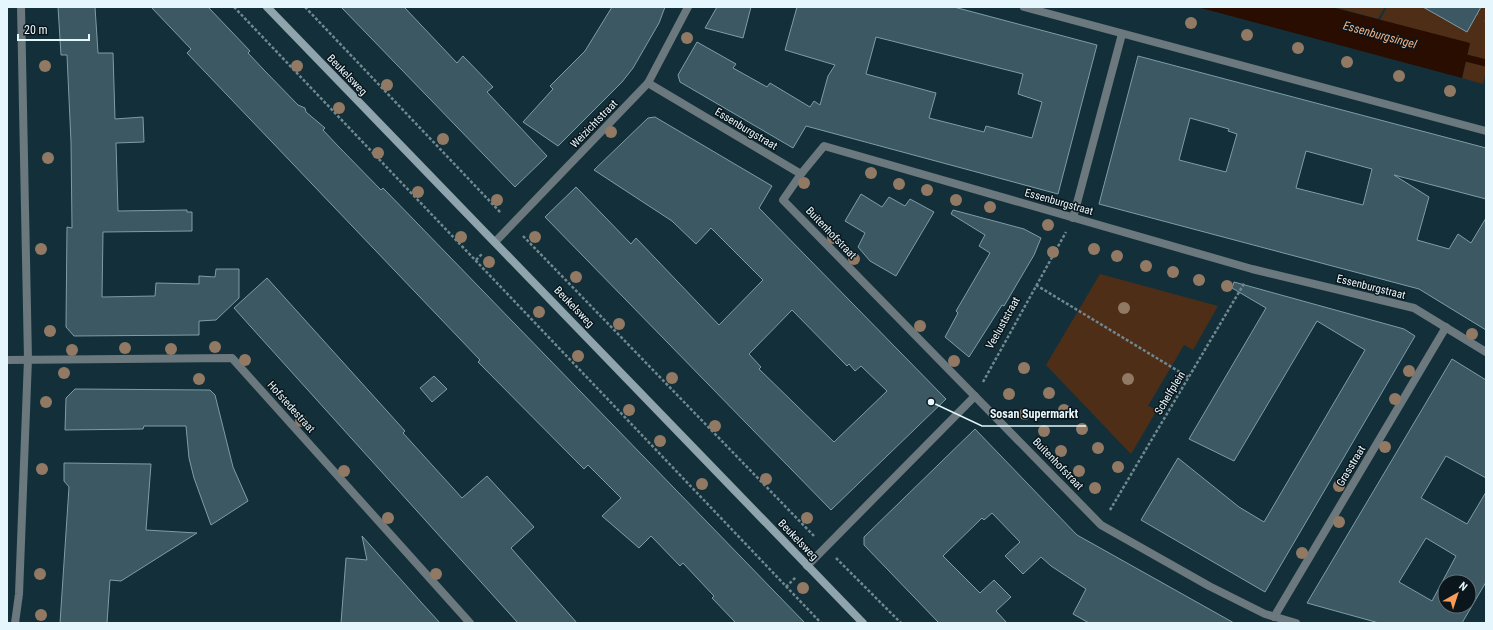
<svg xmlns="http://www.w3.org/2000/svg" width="1493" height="630" viewBox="0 0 1493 630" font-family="'Roboto Condensed',sans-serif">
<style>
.green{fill:#4e2e17}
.park{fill:url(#park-crowns)}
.water{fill:#290d00}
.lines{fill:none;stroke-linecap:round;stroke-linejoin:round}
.stream{stroke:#290d00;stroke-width:7}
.building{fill:#3b5863;stroke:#7d9da9;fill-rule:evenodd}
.path{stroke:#718891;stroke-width:2.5;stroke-dasharray:3 2;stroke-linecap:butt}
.street{stroke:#6b787e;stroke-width:8}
.secondary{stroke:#8fa4ac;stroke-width:8}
.tree{fill:#917964}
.labels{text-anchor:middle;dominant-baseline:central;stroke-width:3;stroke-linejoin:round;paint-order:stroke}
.street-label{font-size:11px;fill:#e5f6fc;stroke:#0a161b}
.water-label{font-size:12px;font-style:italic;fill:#f4b082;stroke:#0a161b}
.leader{fill:none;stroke:#e5f6fc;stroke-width:1.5}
.callout-dot{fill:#e5f6fc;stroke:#0a161b;stroke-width:1.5}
.callout-label{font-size:12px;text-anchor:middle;font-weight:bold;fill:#e5f6fc;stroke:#0a161b;stroke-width:3;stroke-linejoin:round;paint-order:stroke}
</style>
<defs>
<pattern id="park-crowns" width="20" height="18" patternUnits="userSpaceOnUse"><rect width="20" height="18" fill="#4e2e17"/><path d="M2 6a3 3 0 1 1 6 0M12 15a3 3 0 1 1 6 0" fill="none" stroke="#674d3a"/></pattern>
</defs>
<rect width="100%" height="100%" fill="#13303a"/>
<!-- green -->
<g class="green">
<path d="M1334 7H1385L1378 19Z"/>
<path d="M1387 7H1486V71L1483 84 1462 78 1470 44 1380 20Z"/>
<path d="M1100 274 1218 306 1193 350 1184 345 1148 406 1157 410 1131 454 1046 365Z"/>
</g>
<!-- park -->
<path class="park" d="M1430 7H1486V22Z"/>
<!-- water -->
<path class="water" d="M1197 7H1331L1470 43 1462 78Z"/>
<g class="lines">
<!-- stream -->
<path class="stream" d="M1458 56 1486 63"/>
</g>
<!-- building -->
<g class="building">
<path d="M58 7H95L98 53H113L115 119 143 117 144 142 116 143 118 211 187 210V212H192V231L103 232 102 297 155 296 156 283 199 284V276L215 277 216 269H239V298L216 320 199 321V335L74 336 66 327 67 227 72 228 71 142 67 55H61Z"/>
<path d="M151 7H208L250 51 248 53 264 70 298 105 305 108 306 112 325 128 323 130 338 146 381 190 383 188 417 223 805 623H736L712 598 714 596 698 579 683 563 680 566 651 536 639 548 602 516 621 498 588 465 584 469 478 362 480 360 187 53 191 49Z"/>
<path d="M341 7H404L457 63 463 56 493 87 487 92 547 156 515 187Z"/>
<path d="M612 7H665L659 23 633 68 622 82 558 146 523 122 553 89 550 86 585 51Z"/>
<path d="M717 7H751L743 38 705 28Z"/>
<path d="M797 7H954L1097 45 1058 194 806 126 793 148 680 82 678 75 697 42 736 64 733 68 767 87 770 83 810 107 814 101 820 105 828 76 835 65 785 50ZM876 37 1023 74 1018 94 1042 102 1032 138 986 126 984 132 929 118 936 93 866 74Z"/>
<path d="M1423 7H1481L1467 32Z"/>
<path d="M1138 56 1486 148V199L1394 175 1429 197 1417 240 1449 249 1458 234 1471 243 1486 218V330L1419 289 1099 204ZM1190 118 1229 129 1228 131 1237 134 1226 172 1179 160ZM1306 151 1372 169 1363 205 1296 188Z"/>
<path d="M655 117 772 186 759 208 946 399 831 510 545 217 576 187 631 244 636 238 719 325 763 280 711 228 696 244 672 221 594 170 648 118ZM792 310 847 366 849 364 855 371 861 366 887 391 834 442 759 369 761 367 749 354Z"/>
<path d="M861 194 882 207 889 197 905 206 910 199 934 212 896 276 870 261 858 247 865 233 845 221Z"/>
<path d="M953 210 1024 229 1041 238 1034 255 1004 306 1002 305 969 357 945 337 958 313 956 311 990 253 979 246 985 235 951 214Z"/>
<path d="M267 278 405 431 403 433 462 498 487 476 534 527 511 548 577 623H518L251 327 234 308Z"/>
<path d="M1234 282 1404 329 1415 336 1265 592 1141 520 1178 458 1239 507 1264 522 1365 350 1317 321 1234 461 1189 439 1266 308 1232 288Z"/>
<path d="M1452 359 1486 380V478L1446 456 1421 498 1467 524 1486 492V582L1462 623H1379L1307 603ZM1426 538 1456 556 1432 601 1399 582ZM1445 582H1469V606H1445Z"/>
<path d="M434 376 447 389 432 402 420 388Z"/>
<path d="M75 389 210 390 215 395 233 467 248 501 211 525 194 478 189 458 186 426H144L143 429 65 430 66 398Z"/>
<path d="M975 429 1077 535 1234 623H1089L1073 614 1086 589 1051 566 1041 557 1023 574 1005 556 1020 542 992 513 984 520 982 518 943 556 980 593 994 580 1011 597 996 611 1007 623H939L864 545V537Z"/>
<path d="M64 463 151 464 146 530 197 533 121 581 110 580 107 623H60L69 487 64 481Z"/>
<path d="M362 536 420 601 440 623H341L346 558 367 560Z"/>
</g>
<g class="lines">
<!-- path -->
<g class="path">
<path d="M234 7 821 623"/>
<path d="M305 7 501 213"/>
<path d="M523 236 814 536"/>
<path d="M476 260 483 253"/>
<path d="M1036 285 1188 377"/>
<path d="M983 382 1066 232"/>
<path d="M1110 510 1245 282"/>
<path d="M836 558 901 623"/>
<path d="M786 587 796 577"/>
</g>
<!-- street -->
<g class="street">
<path d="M1024 7 1486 131"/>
<path d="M648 83 801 174"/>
<path d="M1073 218 1122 34"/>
<path d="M495 242 648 83 688 7"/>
<path d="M7 360 232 358 470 623"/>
<path d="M807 566 975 396"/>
<path d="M1274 617 1446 327"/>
<path d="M15 623 19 594 28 359 21 7"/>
<path d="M1296 623 1265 614 1209 586 1101 525 783 200 801 174 824 146 1252 269 1414 308 1486 352"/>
</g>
<!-- secondary -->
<path class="secondary" d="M267 7 863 623"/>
</g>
<!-- trees -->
<g class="tree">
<circle cx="1191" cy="23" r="6"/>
<circle cx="1247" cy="35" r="6"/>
<circle cx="687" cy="38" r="6"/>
<circle cx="1298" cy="48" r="6"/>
<circle cx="1347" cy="62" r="6"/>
<circle cx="45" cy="66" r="6"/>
<circle cx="297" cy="66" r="6"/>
<circle cx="1399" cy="76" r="6"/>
<circle cx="387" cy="85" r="6"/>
<circle cx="1450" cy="91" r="6"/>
<circle cx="339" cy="108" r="6"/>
<circle cx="611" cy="132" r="6"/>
<circle cx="443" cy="139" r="6"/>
<circle cx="378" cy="153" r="6"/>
<circle cx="48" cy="158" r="6"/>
<circle cx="871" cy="173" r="6"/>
<circle cx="804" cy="183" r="6"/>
<circle cx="899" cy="184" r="6"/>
<circle cx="927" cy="190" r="6"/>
<circle cx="418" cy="192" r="6"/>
<circle cx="497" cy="200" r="6"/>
<circle cx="956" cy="200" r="6"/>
<circle cx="990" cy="207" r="6"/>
<circle cx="1048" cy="225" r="6"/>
<circle cx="461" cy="237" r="6"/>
<circle cx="535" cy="237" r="6"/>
<circle cx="833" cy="238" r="6"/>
<circle cx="41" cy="249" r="6"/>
<circle cx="1094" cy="249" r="6"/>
<circle cx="1053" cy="252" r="6"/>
<circle cx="1117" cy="256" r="6"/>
<circle cx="854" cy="259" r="6"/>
<circle cx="489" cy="262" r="6"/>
<circle cx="1146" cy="266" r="6"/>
<circle cx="1173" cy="272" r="6"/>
<circle cx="576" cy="277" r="6"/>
<circle cx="1199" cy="280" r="6"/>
<circle cx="1227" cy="286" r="6"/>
<circle cx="1124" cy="308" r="6"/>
<circle cx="539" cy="312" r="6"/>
<circle cx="619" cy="324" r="6"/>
<circle cx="920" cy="326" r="6"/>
<circle cx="50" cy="331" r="6"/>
<circle cx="1472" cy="334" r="6"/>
<circle cx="215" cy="347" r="6"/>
<circle cx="125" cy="348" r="6"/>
<circle cx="171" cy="349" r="6"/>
<circle cx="72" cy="350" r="6"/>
<circle cx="578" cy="356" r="6"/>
<circle cx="245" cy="360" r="6"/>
<circle cx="954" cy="361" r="6"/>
<circle cx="1024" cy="368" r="6"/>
<circle cx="1409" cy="371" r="6"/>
<circle cx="64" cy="373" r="6"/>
<circle cx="672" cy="378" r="6"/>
<circle cx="199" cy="379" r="6"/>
<circle cx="1128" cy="379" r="6"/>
<circle cx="1049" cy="393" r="6"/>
<circle cx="1009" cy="394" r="6"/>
<circle cx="1395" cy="399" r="6"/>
<circle cx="46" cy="402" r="6"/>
<circle cx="629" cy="410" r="6"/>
<circle cx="1064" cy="410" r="6"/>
<circle cx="1025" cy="414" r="6"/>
<circle cx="301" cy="421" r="6"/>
<circle cx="715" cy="426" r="6"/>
<circle cx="1082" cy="429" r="6"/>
<circle cx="1044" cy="431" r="6"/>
<circle cx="660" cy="441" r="6"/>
<circle cx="1385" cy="447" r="6"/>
<circle cx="1098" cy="448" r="6"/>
<circle cx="1061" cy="451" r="6"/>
<circle cx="1118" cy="467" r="6"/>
<circle cx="42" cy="469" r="6"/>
<circle cx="344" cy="471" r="6"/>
<circle cx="1079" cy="471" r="6"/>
<circle cx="766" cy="479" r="6"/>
<circle cx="702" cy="484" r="6"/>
<circle cx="1339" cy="486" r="6"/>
<circle cx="1095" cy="488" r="6"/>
<circle cx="388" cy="518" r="6"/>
<circle cx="807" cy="518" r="6"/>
<circle cx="1339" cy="522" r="6"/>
<circle cx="1302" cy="553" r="6"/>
<circle cx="40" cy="574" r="6"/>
<circle cx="436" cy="574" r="6"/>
<circle cx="803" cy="588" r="6"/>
<circle cx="41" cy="615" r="6"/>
</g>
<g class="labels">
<!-- street labels -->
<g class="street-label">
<text transform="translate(347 75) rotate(46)">Beukelsweg</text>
<text transform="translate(594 124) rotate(-46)">Weizichtstraat</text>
<text transform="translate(746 129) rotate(31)">Essenburgstraat</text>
<text transform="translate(1059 202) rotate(16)">Essenburgstraat</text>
<text transform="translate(831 233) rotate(46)">Buitenhofstraat</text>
<text transform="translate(1371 287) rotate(14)">Essenburgstraat</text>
<text transform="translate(574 307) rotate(46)">Beukelsweg</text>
<text transform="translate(1003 323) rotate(-61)">Veeluststraat</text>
<text transform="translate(1170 393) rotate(-59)">Schelfplein</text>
<text transform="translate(291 407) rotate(48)">Hofstedestraat</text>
<text transform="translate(1058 464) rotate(46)">Buitenhofstraat</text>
<text transform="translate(1351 466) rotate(-59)">Grasstraat</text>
<text transform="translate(798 540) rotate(46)">Beukelsweg</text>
</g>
<!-- water labels -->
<g class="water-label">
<text transform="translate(1380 35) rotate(15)">Essenburgsingel</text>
</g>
</g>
<!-- callouts -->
<path class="leader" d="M931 402L982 426H1086"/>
<circle class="callout-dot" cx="931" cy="402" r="4"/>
<g class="callout-label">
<text x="1034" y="418">Sosan Supermarkt</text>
</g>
<!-- border -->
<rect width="1493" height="630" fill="none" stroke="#e5f6fc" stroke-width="16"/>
<!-- north arrow -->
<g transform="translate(1457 594) rotate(39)"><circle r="19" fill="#0a161b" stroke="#627075"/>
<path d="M0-3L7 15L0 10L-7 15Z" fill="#fd9c56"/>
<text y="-6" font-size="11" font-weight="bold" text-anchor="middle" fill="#e5f6fc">N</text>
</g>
<!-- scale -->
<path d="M18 34v6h71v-6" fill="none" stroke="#e5f6fc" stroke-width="2"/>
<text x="24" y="34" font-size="12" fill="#e5f6fc" stroke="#0a161b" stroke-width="3" paint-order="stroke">20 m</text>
</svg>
